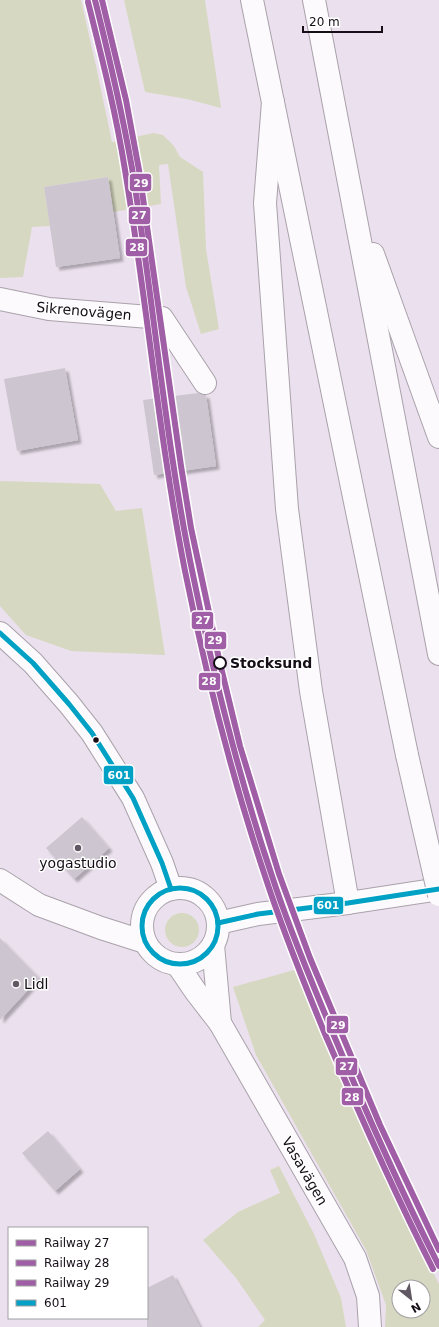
<svg xmlns="http://www.w3.org/2000/svg" width="439" height="1327" viewBox="0 0 439 1327" font-family="'DejaVu Sans',sans-serif">
<style>
.green{fill:#d7d8c1;fill-rule:evenodd}
.building{fill:#cdc6d0;filter:url(#shadow)}
.lines{fill:none;stroke-linecap:round;stroke-linejoin:round}
.street-casing{stroke:#a9a1ab;stroke-width:24}
.secondary-casing{stroke:#a9a1ab;stroke-width:24}
.highway-casing{stroke:#a9a1ab;stroke-width:24}
.street{stroke:#fcfafc;stroke-width:22}
.secondary{stroke:#fcfafc;stroke-width:22}
.highway{stroke:#fcfafc;stroke-width:22}
.highway-bridge-casing{stroke:#a9a1ab;stroke-width:24;stroke-linecap:butt}
.highway-bridge{stroke:#fcfafc;stroke-width:22}
.bus-1-casing{stroke:#fff;stroke-width:8}
.bus-1{stroke:#01a1c5;stroke-width:5}
.rail-1-casing{stroke:#fff;stroke-width:9}
.rail-2-casing{stroke:#fff;stroke-width:9}
.rail-3-casing{stroke:#fff;stroke-width:9}
.rail-1{stroke:#a05ea6;stroke-width:6}
.rail-2{stroke:#a05ea6;stroke-width:6}
.rail-3{stroke:#a05ea6;stroke-width:6}
.stop-dot{fill:#fff;stroke:#150e17;stroke-width:2}
.bus-dot{fill:#150e17;stroke:#fff;stroke-width:1.5}
.poi-dot{fill:#605862;stroke:#fff;stroke-width:1.5}
.labels{text-anchor:middle;dominant-baseline:central;stroke-width:3;stroke-linejoin:round;paint-order:stroke}
.street-label{font-size:14px;fill:#150e17;stroke:#fff}
.stop-label{font-size:14px;font-weight:bold;fill:#150e17;stroke:#fff;text-anchor:start}
.poi-label{font-size:14px;fill:#150e17;stroke:#fff}
.line-badge{stroke:#fff;stroke-width:1.5}
.badge-label{font-size:11px;text-anchor:middle;font-weight:bold;fill:#fff}
</style>
<defs>
<filter id="shadow"><feDropShadow dx="3.5" dy="3.5" stdDeviation="1" flood-color="#0004"/></filter>
</defs>
<rect width="100%" height="100%" fill="#ebe1ee"/>
<!-- green -->
<g class="green">
<path d="M0 0H81L96 66 112 142 153 133 163 135 174 146 180 157 203 172 206 249 219 329 201 334 186 287 168 164 159 165 161 204 113 212 108 177 44 187 50 226 32 227 23 277 0 278Z"/>
<path d="M124 0H205L221 108 187 99 145 92Z"/>
<path d="M0 481 100 484 116 511 142 508 165 655 71 651 26 635 0 606Z"/>
<circle cx="182" cy="930" r="17"/>
<path d="M294 970 384 1176 439 1284V1327H385L386 1305 366 1250 256 1055 233 987ZM399 1287H423V1311H399Z"/>
<path d="M279 1166 314 1234 341 1298 346 1327H258L265 1320 236 1278 203 1240 238 1212 280 1193 270 1170Z"/>
</g>
<!-- building -->
<g class="building">
<path d="M108 177 120 258 56 267 44 187Z"/>
<path d="M65 368 78 440 17 451 4 379Z"/>
<path d="M198 393 200 394 206 395 216 466 154 475 143 400Z"/>
<path d="M82 817 109 848 74 879 46 848Z"/>
<path d="M0 938 39 978 0 1020Z"/>
<path d="M48 1131 80 1169 55 1191 22 1153Z"/>
<path d="M173 1275 200 1327H147V1288Z"/>
</g>
<g class="lines">
<!-- street casing -->
<g class="street-casing">
<g id="street">
<path d="M0 299 49 309 162 318 205 383"/>
<path d="M0 633 33 663 69 704 92 733 133 798 162 863 171 889"/>
<path d="M213 945 220 1023"/>
<path d="M177 964 196 992 220 1023 355 1258 368 1296 370 1327"/>
</g>
</g>
<!-- secondary casing -->
<g class="secondary-casing">
<g id="secondary">
<path d="M0 880 39 905 101 928 145 942"/>
<circle cx="180" cy="926" r="38"/>
<path d="M218 923 258 914 348 903 439 889"/>
</g>
</g>
<!-- highway casing -->
<g class="highway-casing">
<g id="highway">
<path d="M252 0 407 755"/>
<path d="M314 0 439 654"/>
<path d="M273 102 265 203 287 509 311 691 348 903"/>
<path d="M373 254 439 437"/>
</g>
</g>
<!-- street -->
<use href="#street" class="street"/>
<!-- secondary -->
<use href="#secondary" class="secondary"/>
<!-- highway -->
<use href="#highway" class="highway"/>
<!-- highway-bridge casing -->
<g class="highway-bridge-casing">
<path id="highway-bridge" d="M407 755 439 895"/>
</g>
<!-- highway-bridge -->
<use href="#highway-bridge" class="highway-bridge"/>
<!-- bus-1 casing -->
<g class="bus-1-casing">
<g id="bus-1">
<path d="M0 633 33 663 69 704 92 733 133 798 162 863 171 889"/>
<circle cx="180" cy="926" r="38"/>
<path d="M218 923 258 914 348 903 439 889"/>
</g>
</g>
<!-- bus-1 -->
<use href="#bus-1" class="bus-1"/>
<!-- rail-1 casing -->
<g class="rail-1-casing">
<path id="rail-1" d="M95 0C109 56 122 112 132 168 154 304 165 441 193 575 214 677 239 778 272 876 289 929 311 980 332 1031 365 1110 400 1189 439 1266"/>
</g>
<!-- rail-2 casing -->
<g class="rail-2-casing">
<path id="rail-2" d="M88 2C102 58 116 113 125 170 147 303 159 438 185 571 206 675 232 778 266 879 283 931 304 983 325 1034 359 1113 394 1192 433 1269"/>
</g>
<!-- rail-3 casing -->
<g class="rail-3-casing">
<path id="rail-3" d="M102 0 126 100 139 170 181 466 191 528 219 659 240 746 279 874 310 958 380 1125 439 1250"/>
</g>
<!-- rail-1 -->
<use href="#rail-1" class="rail-1"/>
<!-- rail-2 -->
<use href="#rail-2" class="rail-2"/>
<!-- rail-3 -->
<use href="#rail-3" class="rail-3"/>
</g>
<!-- markers -->
<circle class="stop-dot" cx="220" cy="663" r="6"/>
<circle class="bus-dot" cx="96" cy="740" r="3.5"/>
<g class="poi-dot">
<circle cx="78" cy="848" r="4"/>
<circle cx="16" cy="984" r="4"/>
</g>
<g class="labels">
<!-- street labels -->
<g class="street-label">
<text transform="translate(84 311) rotate(5)">Sikrenovägen</text>
<text transform="translate(305 1171) rotate(60)">Vasavägen</text>
</g>
<!-- stop labels -->
<g class="stop-label">
<text x="230" y="663">Stocksund</text>
</g>
<!-- poi labels -->
<g class="poi-label">
<text x="78" y="863">yogastudio</text>
<text x="24" y="984" text-anchor="start">Lidl</text>
</g>
</g>
<g class="line-badge">
<rect x="129" y="173" width="23" height="19" rx="4" fill="#a05ea6"/>
<rect x="128" y="206" width="23" height="19" rx="4" fill="#a05ea6"/>
<rect x="125" y="238" width="23" height="19" rx="4" fill="#a05ea6"/>
<rect x="191" y="611" width="23" height="19" rx="4" fill="#a05ea6"/>
<rect x="204" y="631" width="23" height="19" rx="4" fill="#a05ea6"/>
<rect x="198" y="672" width="23" height="19" rx="4" fill="#a05ea6"/>
<rect x="103" y="765" width="31" height="20" rx="4" fill="#01a1c5"/>
<rect x="313" y="896" width="31" height="19" rx="4" fill="#01a1c5"/>
<rect x="326" y="1015" width="23" height="19" rx="4" fill="#a05ea6"/>
<rect x="335" y="1057" width="23" height="19" rx="4" fill="#a05ea6"/>
<rect x="341" y="1087" width="23" height="19" rx="4" fill="#a05ea6"/>
</g>
<g class="badge-label">
<text x="141" y="187">29</text>
<text x="139" y="219">27</text>
<text x="137" y="251">28</text>
<text x="203" y="624">27</text>
<text x="215" y="644">29</text>
<text x="209" y="685">28</text>
<text x="119" y="779">601</text>
<text x="328" y="909">601</text>
<text x="338" y="1029">29</text>
<text x="347" y="1070">27</text>
<text x="352" y="1101">28</text>
</g>
<!-- legend -->
<rect x="8" y="1227" width="140" height="92" fill="#ffffff" stroke="#a19fa2"/>
<rect x="16" y="1240" width="20" height="6" fill="#a05ea6" stroke="#a19fa2"/>
<text x="44" y="1247" font-size="12" fill="#150e17">Railway 27</text>
<rect x="16" y="1260" width="20" height="6" fill="#a05ea6" stroke="#a19fa2"/>
<text x="44" y="1267" font-size="12" fill="#150e17">Railway 28</text>
<rect x="16" y="1280" width="20" height="6" fill="#a05ea6" stroke="#a19fa2"/>
<text x="44" y="1287" font-size="12" fill="#150e17">Railway 29</text>
<rect x="16" y="1300" width="20" height="6" fill="#01a1c5" stroke="#a19fa2"/>
<text x="44" y="1307" font-size="12" fill="#150e17">601</text>
<!-- north arrow -->
<g transform="translate(411 1299) rotate(150)"><circle r="19" fill="#ffffff" stroke="#a19fa2"/>
<path d="M0-3L7 15L0 10L-7 15Z" fill="#605862"/>
<text y="-6" font-size="11" font-weight="bold" text-anchor="middle" fill="#150e17">N</text>
</g>
<!-- scale -->
<path d="M303 26v6h79v-6" fill="none" stroke="#150e17" stroke-width="2"/>
<text x="309" y="26" font-size="12" fill="#150e17" stroke="#ffffff" stroke-width="3" paint-order="stroke">20 m</text>
</svg>
